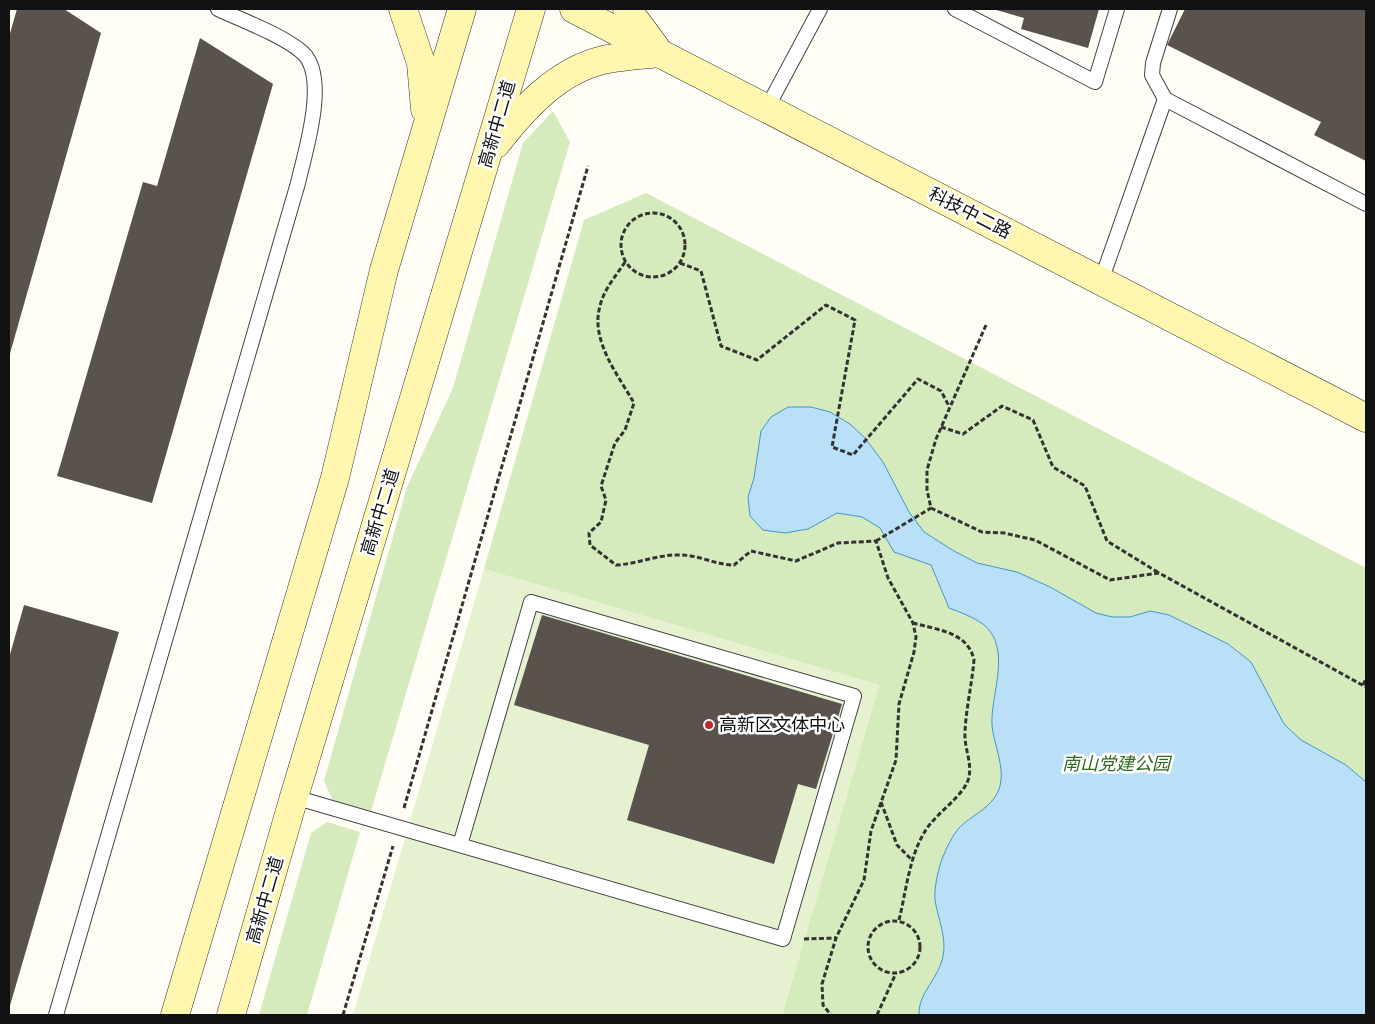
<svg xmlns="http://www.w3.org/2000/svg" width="1375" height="1024" viewBox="0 0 1375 1024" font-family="'Zilla Slab','Noto Sans SC',serif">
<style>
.green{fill:#d5ebbd}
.pitch{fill:#e6f2cf}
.water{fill:#b9e0f7;stroke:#3f96cf}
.building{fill:#5a524d}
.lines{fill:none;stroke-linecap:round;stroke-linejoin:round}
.lane-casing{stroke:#444;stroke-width:16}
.secondary-casing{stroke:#333;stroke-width:29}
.path{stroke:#333;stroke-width:3;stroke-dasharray:5 2.5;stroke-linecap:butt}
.lane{stroke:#fff;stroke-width:14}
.secondary{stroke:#fff6b0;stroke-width:28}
.poi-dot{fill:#c4262e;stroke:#fff;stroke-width:2}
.labels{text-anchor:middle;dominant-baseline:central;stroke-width:5;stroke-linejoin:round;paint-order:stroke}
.street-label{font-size:18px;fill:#111;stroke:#fff}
.poi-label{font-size:18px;fill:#111;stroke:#fff;text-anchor:start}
.park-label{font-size:18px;font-style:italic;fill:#2f6b1f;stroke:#fff}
</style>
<rect width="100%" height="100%" fill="#fffdf5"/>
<!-- green -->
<g class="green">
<path d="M553 111 570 142 371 811 333 801 324 781 407 487 453 388 523 143Z"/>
<path d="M646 193 1366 568V1015H782L879 685 484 569 584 220Z"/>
<path d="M327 822 360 832 307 1015H259L311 833Z"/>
</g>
<!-- pitch -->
<path class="pitch" d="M484 569 879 685 782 1015H353Z"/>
<!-- water -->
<path class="water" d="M788 407H811L830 412 850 424 865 438 883 462 909 512 924 532 954 551 977 563 1017 572 1050 587 1096 613 1112 617H1130L1150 611 1169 615 1228 644 1251 662 1284 724 1301 740 1346 765 1366 782V1015H919C918 993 939 978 943 956 947 938 938 919 935 900 934 887 938 871 942 859 946 849 951 838 958 829 972 814 994 808 1000 786 1005 767 994 745 992 726 990 695 1013 648 983 624 973 617 960 612 949 608L931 565 894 552 880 528 862 517 837 513 808 529 785 533 763 530 750 516 748 497 754 478 761 431 771 417Z"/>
<!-- building -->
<g class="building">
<path d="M17 9H64L101 33 9 357V37Z"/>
<path d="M993 9H1099L1088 48 1021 29 1024 18Z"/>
<path d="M1185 9H1366V161L1314 135 1321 122 1167 45Z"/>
<path d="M200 38 273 84 152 503 57 476 143 182 157 186Z"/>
<path d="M24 605 119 632 9 1009V658Z"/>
<path d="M542 615 842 704 816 789 798 784 774 864 627 820 649 745 514 705Z"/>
</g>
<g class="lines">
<!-- lane casing -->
<g class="lane-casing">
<g id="lane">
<path d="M955 9 1095 82 1117 9"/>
<path d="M1170 9 1153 63 1152 75 1165 99 1366 204"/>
<path d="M767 108 820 9"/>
<path d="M1101 281 1165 99"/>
<path d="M294 797 783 939 854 696 531 602 460 845"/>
<path d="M56 1015 298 183C305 152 329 78 303 53 285 36 241 20 218 9"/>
</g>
</g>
<!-- secondary casing -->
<g class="secondary-casing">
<g id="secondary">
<path d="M403 9 421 63 425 109"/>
<path d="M574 9 1366 418"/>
<path d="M627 9 656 48"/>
<path d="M496 144C523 109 557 71 603 60 621 56 640 55 660 53"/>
<path d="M175 1015 335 478 384 270 462 9"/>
<path d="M231 1015 294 797 531 9"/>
</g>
</g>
<!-- path -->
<g class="path">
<circle cx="653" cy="245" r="32"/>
<path d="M625 262C616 276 604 289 600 306 590 340 618 375 634 403L625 430 615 443 601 486 606 500 601 522 589 533 590 545 616 565C638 564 658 554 681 555 699 555 716 565 734 565L751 551 796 561 838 543 876 541 888 578 913 623 916 637 914 652 899 704 896 760 871 831 864 880 836 938 822 984 823 1005 831 1015"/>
<path d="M680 263 701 271 721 346 757 360 826 305 855 320 832 447 853 455 918 379 941 391 949 406"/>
<path d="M986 325 936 439 927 470V490L931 508 982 532 1004 533 1035 540 1110 580 1159 573 1366 687"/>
<path d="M941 427 963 434 1002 406 1033 420 1053 467 1085 486 1107 541 1159 573"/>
<path d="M876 541 931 508"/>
<path d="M1363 685 1366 679"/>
<path d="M881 802 897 845 913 861"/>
<path d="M404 808 588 166"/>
<path d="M899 920C906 892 909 858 924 833 934 814 965 796 969 777 972 761 964 748 965 732 966 708 972 684 974 660 968 632 938 630 913 623"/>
<circle cx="894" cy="947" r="26"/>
<path d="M804 939 836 938"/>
<path d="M343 1015 393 846"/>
<path d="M877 1015 896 973"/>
</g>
<!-- lane -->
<use href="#lane" class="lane"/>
<!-- secondary -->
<use href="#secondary" class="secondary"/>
</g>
<!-- markers -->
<circle class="poi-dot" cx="709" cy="725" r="5"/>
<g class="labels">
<!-- street labels -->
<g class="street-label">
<text transform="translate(497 124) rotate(-74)">高新中二道</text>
<text transform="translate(970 213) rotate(27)">科技中二路</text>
<text transform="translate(380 512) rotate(-73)">高新中二道</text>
<text transform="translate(265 900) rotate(-74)">高新中二道</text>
</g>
<!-- poi labels -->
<g class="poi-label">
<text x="719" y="725">高新区文体中心</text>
</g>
<!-- park labels -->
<g class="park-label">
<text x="1116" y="764">南山党建公园</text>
</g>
</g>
<!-- border -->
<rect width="1375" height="1024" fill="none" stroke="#111111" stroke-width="20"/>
</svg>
